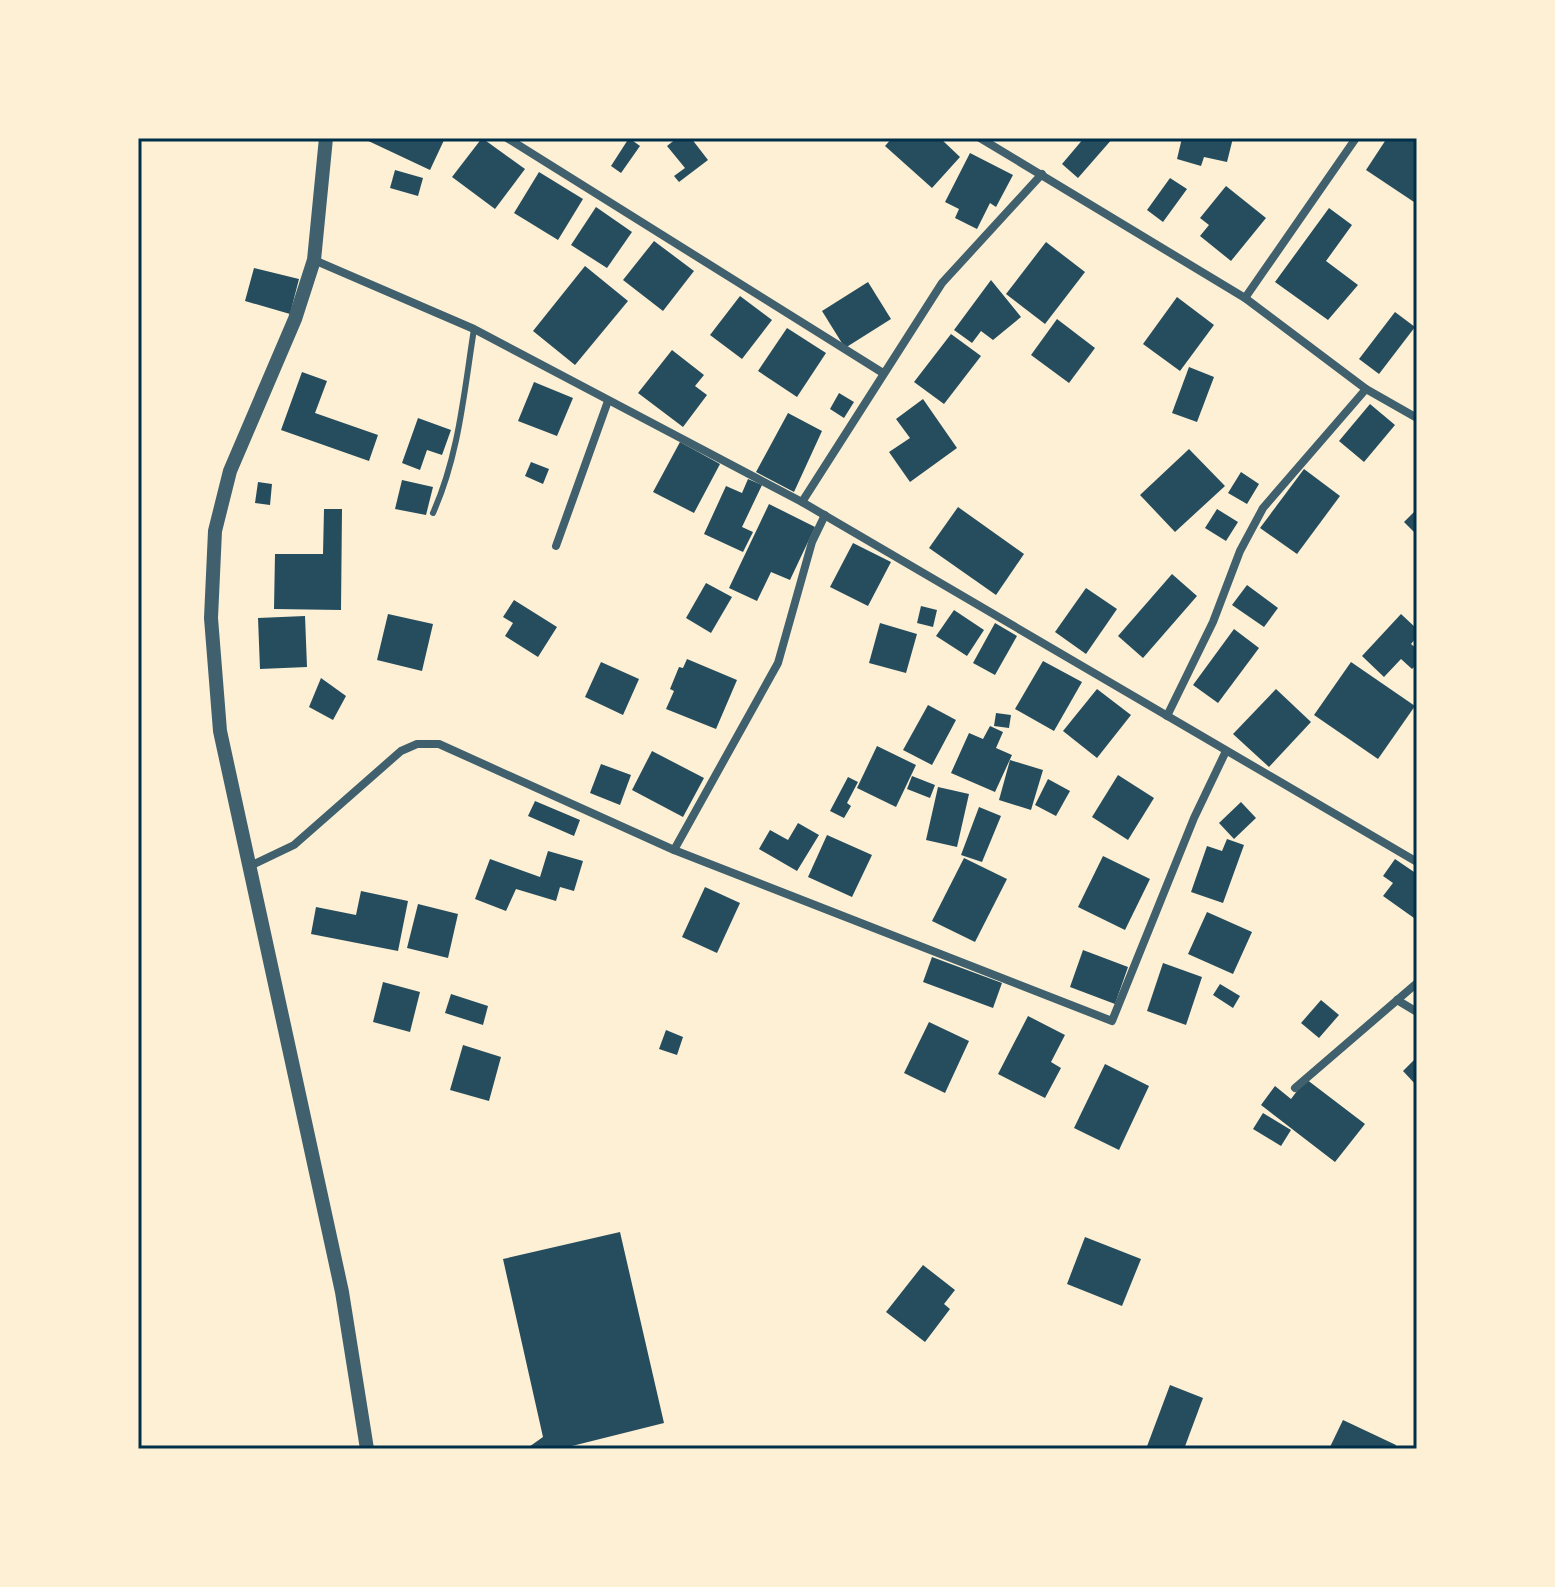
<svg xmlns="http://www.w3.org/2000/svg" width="1555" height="1587" viewBox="0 0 1555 1587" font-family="Raleway,sans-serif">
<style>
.building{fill:#264d5e}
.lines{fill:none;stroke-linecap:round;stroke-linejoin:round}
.service{stroke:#3f606c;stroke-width:6}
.minor{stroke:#3f606c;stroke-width:8}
.tertiary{stroke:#3f606c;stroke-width:14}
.neatline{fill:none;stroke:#003049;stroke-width:3}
</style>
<rect width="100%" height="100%" fill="#fdf0d5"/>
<!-- building -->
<g class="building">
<path d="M362 138H445L430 170Z"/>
<path d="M482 138 525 169 495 209 452 177Z"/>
<path d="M629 138 640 146 621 173 611 166Z"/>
<path d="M677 138H691L708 160 679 182 674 176 685 168 667 146Z"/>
<path d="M892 138H940L960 157 932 188 885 146Z"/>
<path d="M1084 138 1092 141 1113 138 1078 178 1062 164Z"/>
<path d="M1182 138H1233L1227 162 1204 157 1201 166 1177 159Z"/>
<path d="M1387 138H1417V204L1366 170Z"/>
<path d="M970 153 1013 175 996 207 990 203 977 229 955 218 959 209 945 202Z"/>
<path d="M395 170 423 178 418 196 390 188Z"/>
<path d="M539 172 583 199 558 240 514 213Z"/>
<path d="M1170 178 1187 189 1163 222 1147 210Z"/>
<path d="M1226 186 1266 218 1231 261 1200 236 1209 225 1200 218Z"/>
<path d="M596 207 632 232 607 268 571 245Z"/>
<path d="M1329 208 1352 225 1326 261 1358 285 1328 320 1275 282Z"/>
<path d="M654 241 694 271 663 311 623 280Z"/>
<path d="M1046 242 1085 272 1045 324 1006 294Z"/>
<path d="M585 266 628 301 575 365 533 331Z"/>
<path d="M254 268 299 279 290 314 245 301Z"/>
<path d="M991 280 1021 317 993 340 981 331 972 343 954 330Z"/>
<path d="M868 282 891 319 845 348 822 311Z"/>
<path d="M740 296 772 320 742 359 710 335Z"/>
<path d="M1177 297 1214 325 1180 371 1143 344Z"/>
<path d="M1395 312 1415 327 1379 374 1359 359Z"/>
<path d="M1057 319 1095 348 1069 383 1031 355Z"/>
<path d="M787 328 826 353 797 397 758 371Z"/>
<path d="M951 334 981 356 944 404 914 382Z"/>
<path d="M672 350 704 375 695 386 707 395 683 427 638 393Z"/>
<path d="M1189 367 1214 377 1197 422 1172 413Z"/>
<path d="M302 372 327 381 315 413 378 435 369 461 281 430Z"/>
<path d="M534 382 573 398 557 436 518 421Z"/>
<path d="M839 393 854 402 844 418 830 409Z"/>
<path d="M923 399 957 448 910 482 889 452 910 438 896 419Z"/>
<path d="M1370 404 1395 425 1364 462 1339 441Z"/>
<path d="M788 413 822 431 794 492 756 472Z"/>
<path d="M418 418 451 430 442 455 427 450 420 470 402 463Z"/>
<path d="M680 442 720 464 694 513 653 492Z"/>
<path d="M1189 449 1225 486 1175 532 1140 495Z"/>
<path d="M531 462 549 469 543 484 525 476Z"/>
<path d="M1304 469 1340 496 1297 554 1260 528Z"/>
<path d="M1241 472 1259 484 1247 504 1228 493Z"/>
<path d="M748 479 762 485 742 527 753 532 743 552 704 534 726 486 742 493Z"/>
<path d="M402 480 433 487 426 515 395 509Z"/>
<path d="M258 482 272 484 270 505 255 503Z"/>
<path d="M769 504 815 527 790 580 771 572 757 601 729 588Z"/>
<path d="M958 507 1024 554 996 595 929 548Z"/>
<path d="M324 509H342L341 610 274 609 275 554H323Z"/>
<path d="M1217 509 1238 522 1226 541 1205 528Z"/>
<path d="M1417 509V535L1404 522Z"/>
<path d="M853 543 891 562 868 606 830 587Z"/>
<path d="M1172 574 1197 596 1143 658 1118 636Z"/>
<path d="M706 583 732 597 711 633 686 618Z"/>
<path d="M1247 585 1278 608 1264 627 1232 605Z"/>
<path d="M1086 588 1117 609 1086 654 1055 632Z"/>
<path d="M514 600 557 627 538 657 505 636 513 623 503 617Z"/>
<path d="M921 606 937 610 933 627 917 623Z"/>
<path d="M954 610 984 630 967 656 936 636Z"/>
<path d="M388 614 433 624 422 671 377 660Z"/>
<path d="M1401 614 1417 629V637L1411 644 1417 649V664L1412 669 1401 659 1384 677 1362 656Z"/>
<path d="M305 616 307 667 260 669 258 618Z"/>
<path d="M880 623 917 634 906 673 869 663Z"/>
<path d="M995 623 1017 636 995 675 973 663Z"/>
<path d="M1234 629 1259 648 1218 703 1193 685Z"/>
<path d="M687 659 737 680 716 729 666 709 674 691 670 689 679 667 683 668Z"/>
<path d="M1043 661 1082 682 1054 731 1015 709Z"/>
<path d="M601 662 639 679 623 715 585 697Z"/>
<path d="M1351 662 1415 706 1378 759 1314 715Z"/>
<path d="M321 678 346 696 333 720 309 707Z"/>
<path d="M1097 689 1131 715 1097 758 1063 731Z"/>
<path d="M1276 689 1311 722 1269 767 1233 734Z"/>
<path d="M928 705 956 720 932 765 903 750Z"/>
<path d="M996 713 1011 715 1009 728 994 726Z"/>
<path d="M990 726 1003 732 996 748 1012 755 995 792 951 773 969 733 983 739Z"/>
<path d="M877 746 916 765 896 807 857 788Z"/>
<path d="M652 751 704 778 683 817 632 790Z"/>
<path d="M1010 760 1043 770 1031 810 999 800Z"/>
<path d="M601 764 631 775 620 805 590 793Z"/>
<path d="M1118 775 1154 798 1128 840 1092 817Z"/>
<path d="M912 776 935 785 930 798 907 789Z"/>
<path d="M848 777 858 782 847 803 851 806 844 818 830 811Z"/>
<path d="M1048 779 1070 791 1056 816 1035 805Z"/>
<path d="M938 787 969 794 957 847 926 840Z"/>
<path d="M535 801 580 820 574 836 528 816Z"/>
<path d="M1241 802 1256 818 1234 839 1219 823Z"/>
<path d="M979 807 1001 816 982 862 961 855Z"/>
<path d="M798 823 819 835 797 871 759 849 770 830 788 840Z"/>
<path d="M827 835 872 855 852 897 808 877Z"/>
<path d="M1227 839 1244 845 1223 903 1191 892 1207 846 1222 851Z"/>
<path d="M548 851 583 861 574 891 560 887 556 901 516 889 506 911 475 899 490 859 540 877Z"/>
<path d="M1103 856 1150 879 1125 930 1078 907Z"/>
<path d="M964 858 1007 879 975 942 932 921Z"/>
<path d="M1395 859 1417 874 1414 918 1383 896 1393 883 1383 876Z"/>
<path d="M705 887 740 903 717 953 682 937Z"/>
<path d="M361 891 408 901 398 951 311 934 316 907 356 915Z"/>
<path d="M418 904 458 914 448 958 407 948Z"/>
<path d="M1207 912 1252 932 1233 974 1188 954Z"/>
<path d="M1083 950 1128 967 1115 1004 1070 987Z"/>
<path d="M932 957 1002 983 993 1008 923 982Z"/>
<path d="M1163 963 1202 977 1186 1025 1147 1011Z"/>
<path d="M383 982 420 992 410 1032 373 1022Z"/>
<path d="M1220 984 1240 996 1233 1008 1213 995Z"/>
<path d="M451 994 488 1006 483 1025 445 1013Z"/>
<path d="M1321 1000 1339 1015 1319 1038 1301 1023Z"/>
<path d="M1028 1016 1065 1035 1051 1062 1061 1068 1045 1098 998 1074Z"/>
<path d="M929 1022 969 1041 945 1093 904 1073Z"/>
<path d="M666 1030 683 1037 677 1055 659 1049Z"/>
<path d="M463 1045 501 1057 489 1101 450 1090Z"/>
<path d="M1417 1057V1086L1403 1071Z"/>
<path d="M1105 1064 1149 1086 1119 1150 1074 1128Z"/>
<path d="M1306 1079 1365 1124 1335 1162 1261 1105 1275 1086 1291 1099Z"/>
<path d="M1263 1113 1291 1130 1281 1146 1253 1129Z"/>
<path d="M620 1232 664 1423 560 1449H526L543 1437 503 1259Z"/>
<path d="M1085 1237 1141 1259 1122 1306 1067 1284Z"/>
<path d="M923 1265 955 1290 944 1304 950 1309 925 1342 886 1312Z"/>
<path d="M1170 1385 1203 1398 1184 1449H1146Z"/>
<path d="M1343 1420 1396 1445 1394 1449H1329Z"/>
</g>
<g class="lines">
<!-- service -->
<path class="service" d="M433 513C459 455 464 392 474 329"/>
<!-- minor -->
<g class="minor">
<path d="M507 138 883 373"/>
<path d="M980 138 1245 298 1366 389 1417 418"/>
<path d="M314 260 474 329 802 502 1417 862"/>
<path d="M1245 298 1356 138"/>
<path d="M802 502 942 283 1042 174"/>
<path d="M556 546 608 401"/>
<path d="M1167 716 1213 622 1240 551 1263 508 1366 389"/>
<path d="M674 850 778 663 812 542 825 515"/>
<path d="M250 866 294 845 401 751 417 744H439L674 850 1112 1021 1194 818 1226 751"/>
<path d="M1397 1000 1417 1012"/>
<path d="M1295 1088 1417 983"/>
</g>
<!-- tertiary -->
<path class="tertiary" d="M326 138 314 260 295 319 230 471 215 531 211 618 220 731 342 1292 367 1449"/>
</g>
<!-- border -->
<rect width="1555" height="1587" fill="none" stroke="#fdf0d5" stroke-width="280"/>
<rect x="140" y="140" width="1275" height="1307" class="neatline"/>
</svg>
